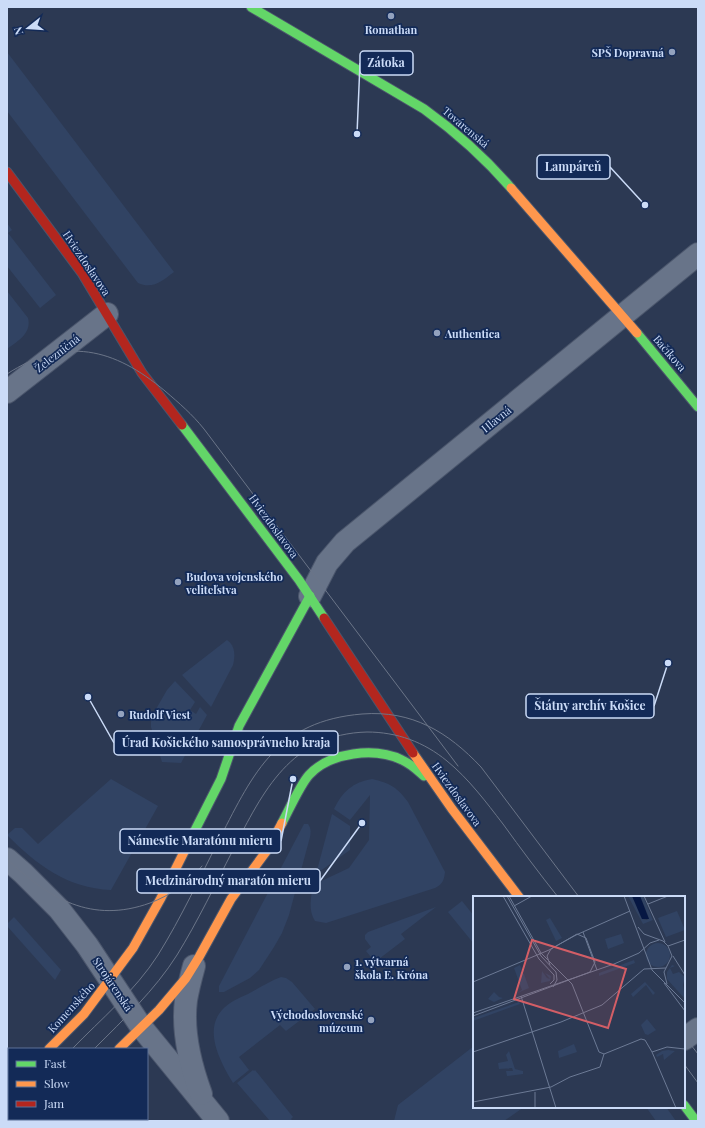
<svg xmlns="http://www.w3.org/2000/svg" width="705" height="1128" viewBox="0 0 705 1128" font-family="'Playfair Display',serif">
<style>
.green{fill:#314363}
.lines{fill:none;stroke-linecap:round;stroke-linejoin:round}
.street-casing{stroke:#4b566c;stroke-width:24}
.fast-casing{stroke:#4b566c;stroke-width:11}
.slow-casing{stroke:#4b566c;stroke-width:11}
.jam-casing{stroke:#4b566c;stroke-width:11}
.street{stroke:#687489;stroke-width:22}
.fast{stroke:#63d668;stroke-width:9}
.slow{stroke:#ff974d;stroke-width:9}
.jam{stroke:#b3261e;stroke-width:9}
.tram{stroke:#6b7588;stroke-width:1}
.poi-dot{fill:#93a2be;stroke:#132a57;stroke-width:1.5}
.labels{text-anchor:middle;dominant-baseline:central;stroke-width:3.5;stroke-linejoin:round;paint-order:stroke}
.poi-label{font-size:11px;font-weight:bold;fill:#cbdbf7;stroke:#132a57;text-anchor:start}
.street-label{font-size:11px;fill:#cbdbf7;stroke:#132a57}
.inset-road{fill:none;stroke:#6c7a95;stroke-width:1}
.view{fill:#d35e66;fill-opacity:0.15;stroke:#d35e66;stroke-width:2}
.inset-edge{fill:none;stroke:#cbdbf7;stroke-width:2}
.leader{fill:none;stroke:#cbdbf7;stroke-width:1.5}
.callout-dot{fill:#cbdbf7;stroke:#132a57;stroke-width:1.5}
.callout{fill:#132a57;stroke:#cbdbf7;stroke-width:1.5}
.callout-label{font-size:12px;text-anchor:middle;font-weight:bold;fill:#cbdbf7}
</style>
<rect width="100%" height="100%" fill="#2c3953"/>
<!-- green -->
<g class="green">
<path d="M7 52 174 272C163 280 153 290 138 283L7 111Z"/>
<path d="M7 223 12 230 8 233 56 295 40 308 7 266Z"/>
<path d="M7 291 28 318C32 333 18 341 7 349Z"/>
<path d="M227 640C236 646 235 657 233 665L211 707 182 675Z"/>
<path d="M175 681 195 702 190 710 196 714 200 707 207 715 181 763 162 762 151 727V722L152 716 167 690Z"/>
<path d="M111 779 158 806 111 890C67 888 37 865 7 835L15 828H22L38 844Z"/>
<path d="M372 779C390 783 398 788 408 802L445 872C444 880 443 884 435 888L326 923 315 921C308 910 311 897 313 885L349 868 369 840 370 795 350 820 334 809C342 792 353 782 372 779Z"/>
<path d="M332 814 350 826V850L316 874Z"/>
<path d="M304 824H308C311 828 311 832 310 837L289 915 282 933 274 947 259 970 250 978 224 992H219V986Z"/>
<path d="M462 901 474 916V944L448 912Z"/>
<path d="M436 907 401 934 405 939 375 962 366 951 371 947 365 939V935L368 932Z"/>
<path d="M14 917 61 970 55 980 7 926V924Z"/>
<path d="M281 977 286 978 292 982 315 1009 286 1031 280 1025 239 1057 249 1070 233 1083C221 1063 203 1031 222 1010 229 1002 239 998 248 994 259 988 270 981 281 977Z"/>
<path d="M474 1046V1107H524L504 1121H394L398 1105Z"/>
<path d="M253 1070 254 1071 255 1070 293 1117 291 1119 293 1121H270L237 1083Z"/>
<path d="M646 1107H666L676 1121H656Z"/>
</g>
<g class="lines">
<!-- street casing -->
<g class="street-casing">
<g id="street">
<path d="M7 392 107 314"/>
<path d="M310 596 327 563 345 542 698 254"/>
<path d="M7 859 23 873 59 909 87 945 142 1028 218 1121"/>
<path d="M194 966C191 977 188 988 186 1000 182 1031 190 1064 201 1094"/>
<path d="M684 1039 698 1029"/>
</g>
</g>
<!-- fast casing -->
<g class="fast-casing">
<g id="fast">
<path d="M251 7 424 109C456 132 485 158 511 188"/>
<path d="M637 333 698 407"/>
<path d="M182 425 299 580 324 618"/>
<path d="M282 823C289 810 300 785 309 775 330 752 375 747 402 760 411 764 417 770 424 776"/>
<path d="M188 844 221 779 239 726 310 596"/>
<path d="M684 1105 696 1121"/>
<path d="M47 1121 49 1119"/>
</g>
</g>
<!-- slow casing -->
<g class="slow-casing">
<g id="slow">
<path d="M511 188 637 333"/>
<path d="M413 753 452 809 519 897"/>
<path d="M49 1049 84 1014 133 948 161 898 188 844"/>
<path d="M119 1049 159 1010 186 978 199 957 231 899 268 849 282 823"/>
<path d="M7 1092 9 1090"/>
</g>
</g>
<!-- jam casing -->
<g class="jam-casing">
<g id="jam">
<path d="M7 172 82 273 142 373 182 425"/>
<path d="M324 618 413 753"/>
</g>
</g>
<!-- street -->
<use href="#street" class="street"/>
<!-- fast -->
<use href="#fast" class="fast"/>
<!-- slow -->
<use href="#slow" class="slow"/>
<!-- jam -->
<use href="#jam" class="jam"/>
<!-- tram -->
<g class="tram">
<path d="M7 374C65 336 114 348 165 391 179 403 192 414 204 429L458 766"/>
<path d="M7 859C49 899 92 924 150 903 171 895 188 883 202 866"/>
<path d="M684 1036 698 1054"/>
<path d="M72 1049C101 1019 135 991 158 955 181 918 200 877 220 838 254 771 278 721 362 714 412 710 448 732 481 767L579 897"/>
<path d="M94 1049C124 1019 155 990 177 955 198 921 215 885 233 850 263 791 291 734 367 732 397 732 424 742 447 761 469 779 486 802 503 824 521 849 539 873 558 897"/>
<path d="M684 1064 698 1083"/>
<path d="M7 1114 9 1112"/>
<path d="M22 1121 24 1119"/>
</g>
</g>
<!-- markers -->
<g class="poi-dot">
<circle cx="391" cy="16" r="4"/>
<circle cx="672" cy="52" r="4"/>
<circle cx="437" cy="333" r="4"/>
<circle cx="178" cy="582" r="4"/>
<circle cx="121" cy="714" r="4"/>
<circle cx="347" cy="967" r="4"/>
<circle cx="371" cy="1020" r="4"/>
</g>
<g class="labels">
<!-- poi labels -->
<g class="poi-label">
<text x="391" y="29" text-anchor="middle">Romathan</text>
<text x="664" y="52" text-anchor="end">SPŠ Dopravná</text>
<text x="445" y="333">Authentica</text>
<text x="186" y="576">Budova vojenského<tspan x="186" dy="13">veliteľstva</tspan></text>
<text x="129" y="714">Rudolf Viest</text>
<text x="355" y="961">1. výtvarná<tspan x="355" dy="13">škola E. Króna</tspan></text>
<text x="363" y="1014" text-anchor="end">Východoslovenské<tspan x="363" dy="13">múzeum</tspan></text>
</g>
<!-- street labels -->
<g class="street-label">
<text transform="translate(466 127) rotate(40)">Továrenská</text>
<text transform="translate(87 263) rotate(56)">Hviezdoslavova</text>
<text transform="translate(57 353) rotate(-38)">Železničná</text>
<text transform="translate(670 353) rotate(49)">Bačíkova</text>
<text transform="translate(496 419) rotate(-39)">Hlavná</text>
<text transform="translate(274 526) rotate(54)">Hviezdoslavova</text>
<text transform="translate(457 794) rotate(54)">Hviezdoslavova</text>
<text transform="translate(113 984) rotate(56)">Strojárenská</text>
<text transform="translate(71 1007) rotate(-48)">Komenského</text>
</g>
</g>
<!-- overview -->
<g transform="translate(473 896)">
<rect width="212" height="212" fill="#2c3953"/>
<path d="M155 0H159L169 23 174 24 176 22 167 0H170L180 24 170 28ZM204 15 212 34 193 41 185 22ZM77 22 89 42 83 45 73 24ZM148 38 151 47 135 53 132 43ZM173 59a12 12 0 1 1 24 0a12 12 0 1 1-24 0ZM161 64 162 67 126 80V77ZM47 69 49 74 47 75 51 78 56 92 42 98 49 94 41 72ZM199 69 202 70 197 72 200 78 206 76 212 81 210 89 212 103 194 83V76ZM69 75 74 82 77 83 72 77 78 80 77 85 68 87ZM172 86 182 97 180 99 173 89 160 101 158 98ZM21 96 26 101 30 102 21 106 15 103ZM46 106 47 108 0 125V122ZM174 123 183 134 175 139 172 138 168 129ZM101 148 104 156 86 162 85 155ZM36 155 42 173 50 175V178L34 180 33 175H40L39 172 26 173 25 167 35 165 33 159ZM189 155 195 154 202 155 191 164 190 158 184 161 183 159Z" fill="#314363"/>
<path d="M159 0H167L176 23H169Z" fill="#061743"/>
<path class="inset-road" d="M30 0 66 63 81 79V84L77 88M34 0 68 60 83 76 84 84 80 91M36 0 68 57 99 88 126 156 131 158M151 0 179 74 212 107M171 0 192 46M175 8 195 0M41 10 59 0M165 31 171 38 190 45 195 50 199 60 191 76 194 88M110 36 124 74M195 50 212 44M200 60 212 79M0 86 76 54 103 39 157 15M191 87 212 115M48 100 83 212M0 117 141 68 166 57 177 47 186 44M0 120 117 76 122 66 113 42 104 38 78 53 74 60 77 69M0 156 88 126 129 109 171 73 193 72M179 156 203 212M131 158 168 143 172 144 179 156 194 151 212 153M62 196V212M0 206 78 191 97 181 127 171 131 158"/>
<path class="view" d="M59 44 153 73 135 132 41 103Z"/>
<rect width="212" height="212" class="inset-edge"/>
</g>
<!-- callouts -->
<path class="leader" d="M357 134L360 63M645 205L610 167M668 663L654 706M88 697L114 743M293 779L281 841M362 823L320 881"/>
<g class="callout-dot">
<circle cx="357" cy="134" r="4"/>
<circle cx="645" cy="205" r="4"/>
<circle cx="668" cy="663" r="4"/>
<circle cx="88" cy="697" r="4"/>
<circle cx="293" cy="779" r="4"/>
<circle cx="362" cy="823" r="4"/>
</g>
<g class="callout">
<rect x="360" y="51" width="53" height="24" rx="4"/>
<rect x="537" y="155" width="73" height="24" rx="4"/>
<rect x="526" y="694" width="128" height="24" rx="4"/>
<rect x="114" y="731" width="224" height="24" rx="4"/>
<rect x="120" y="829" width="161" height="24" rx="4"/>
<rect x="137" y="869" width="183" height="24" rx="4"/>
</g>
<g class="callout-label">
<text x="386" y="67">Zátoka</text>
<text x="573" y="171">Lampáreň</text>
<text x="590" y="710">Štátny archív Košice</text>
<text x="226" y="747">Úrad Košického samosprávneho kraja</text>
<text x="200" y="845">Námestie Maratónu mieru</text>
<text x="228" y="885">Medzinárodný maratón mieru</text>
</g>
<!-- border -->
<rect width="705" height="1128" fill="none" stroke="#cbdbf7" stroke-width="16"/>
<!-- legend -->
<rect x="8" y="1048" width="140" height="72" fill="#132a57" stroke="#5d7197"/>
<rect x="16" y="1061" width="20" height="6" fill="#63d668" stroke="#5d7197"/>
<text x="44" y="1068" font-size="12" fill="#cbdbf7">Fast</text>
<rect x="16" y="1081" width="20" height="6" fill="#ff974d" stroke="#5d7197"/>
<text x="44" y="1088" font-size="12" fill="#cbdbf7">Slow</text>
<rect x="16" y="1101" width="20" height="6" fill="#b3261e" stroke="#5d7197"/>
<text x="44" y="1108" font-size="12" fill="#cbdbf7">Jam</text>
<!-- north arrow -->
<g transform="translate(28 28) rotate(253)" stroke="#132a57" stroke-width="3" paint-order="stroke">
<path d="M0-3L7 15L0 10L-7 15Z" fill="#cbdbf7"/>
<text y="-6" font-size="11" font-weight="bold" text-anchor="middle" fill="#cbdbf7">N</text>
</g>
</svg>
